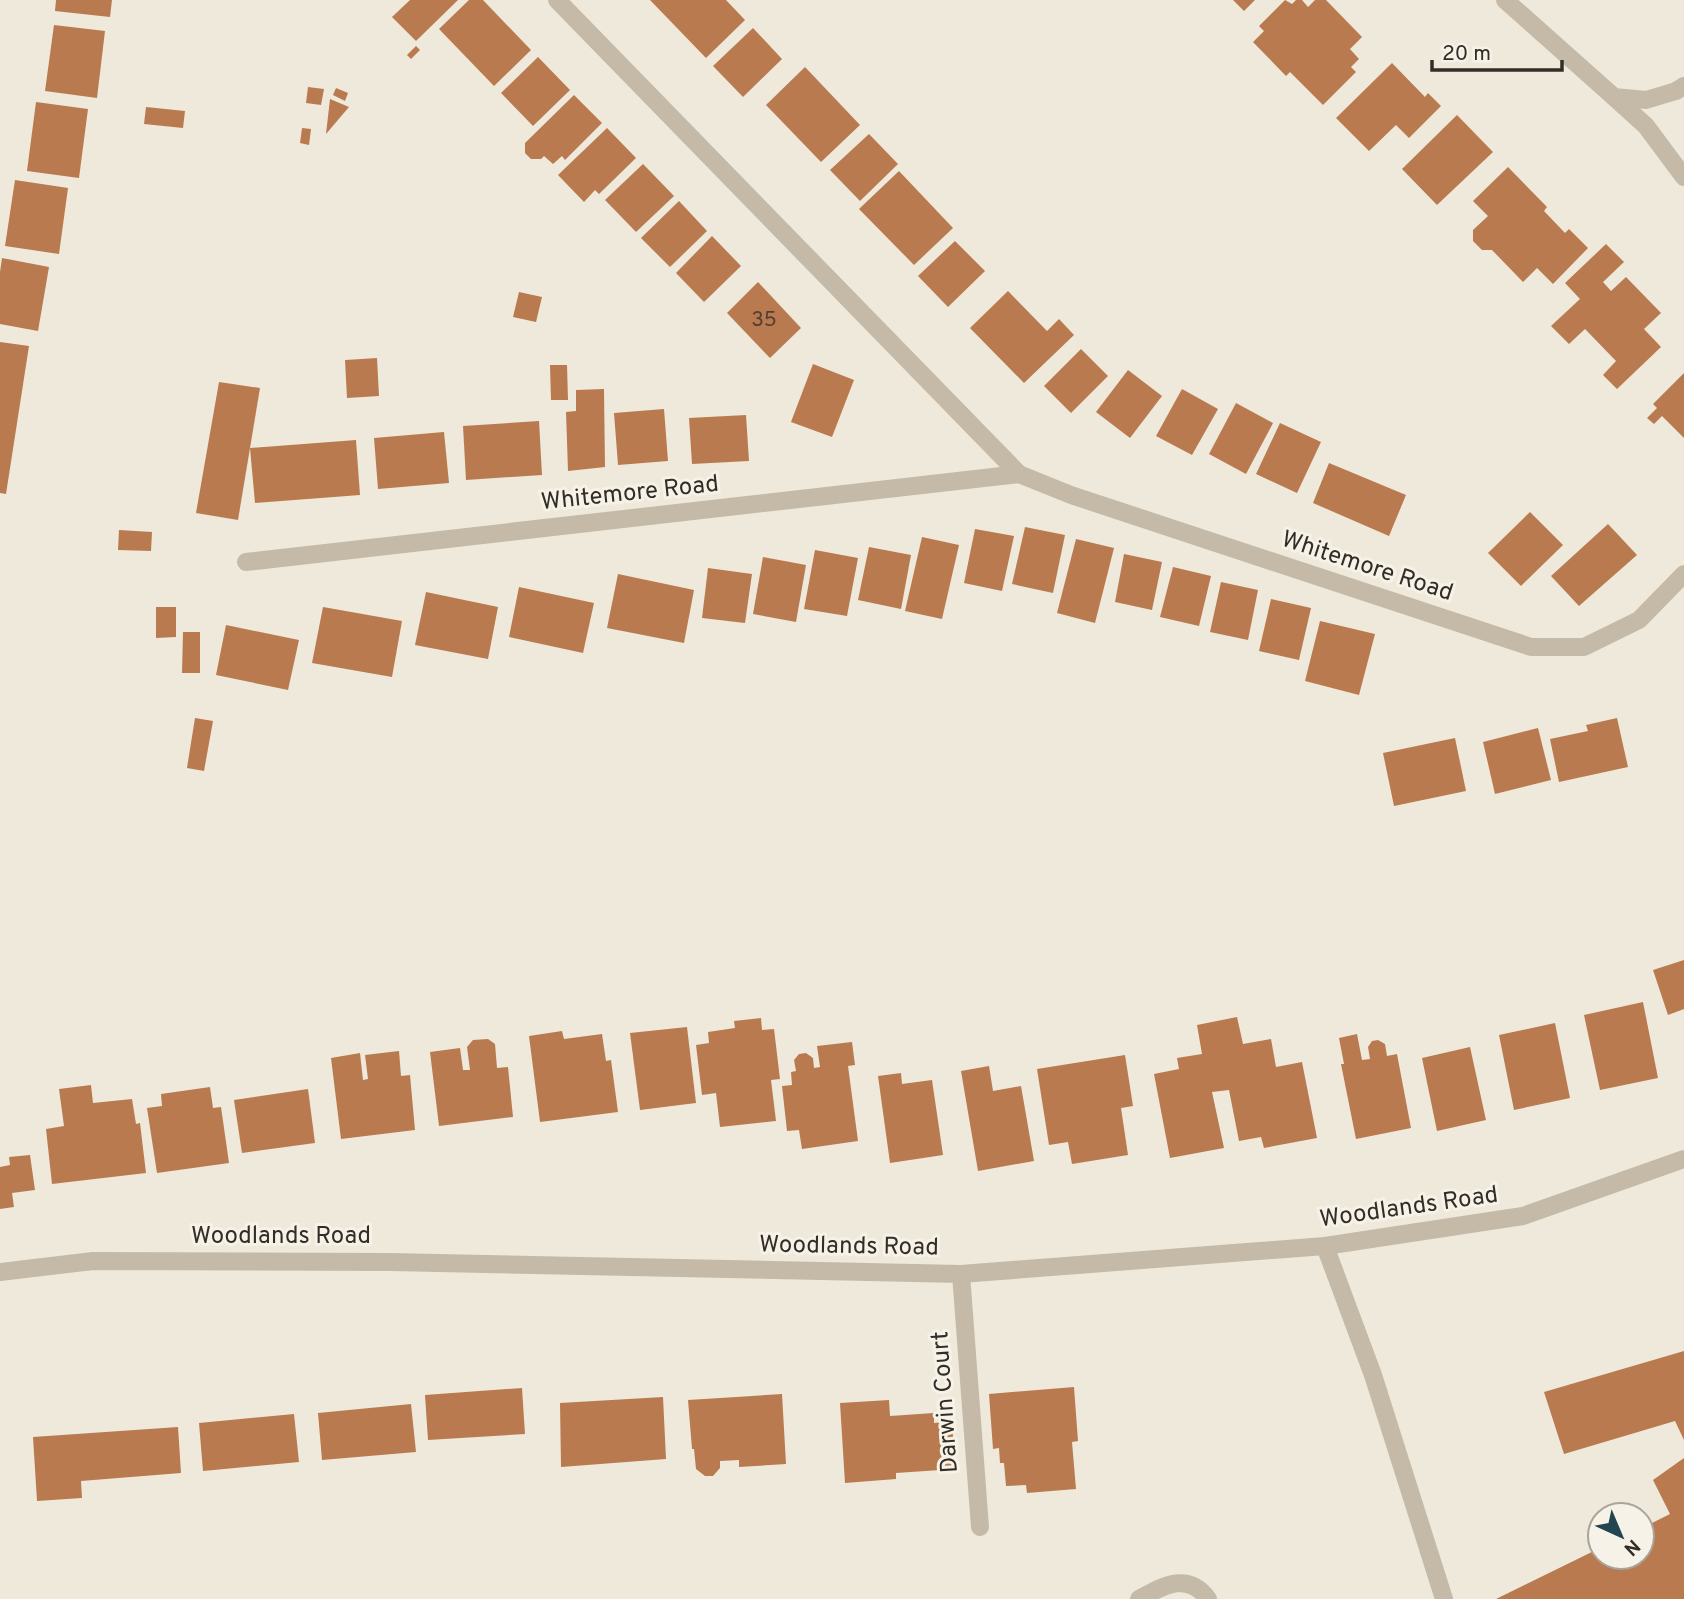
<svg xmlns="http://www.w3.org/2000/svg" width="1684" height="1599" viewBox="0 0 1684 1599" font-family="Overpass,sans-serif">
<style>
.building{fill:#b97a4f}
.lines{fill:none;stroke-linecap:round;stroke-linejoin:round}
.service{stroke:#c5baa8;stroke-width:18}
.minor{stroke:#c5baa8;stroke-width:18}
.labels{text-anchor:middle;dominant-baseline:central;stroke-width:6;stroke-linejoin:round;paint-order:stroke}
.number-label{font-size:21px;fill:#544032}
.street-label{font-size:24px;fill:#332d28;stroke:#f7f2e7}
</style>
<rect width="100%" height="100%" fill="#efe9db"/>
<!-- building -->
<g class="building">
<path d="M56 0H112L110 17 55 11Z"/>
<path d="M410 0H458L416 41 392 17Z"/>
<path d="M469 0H483L531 50 494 86 439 29Z"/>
<path d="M650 0H726L745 20 706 58Z"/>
<path d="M1233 0H1255L1244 11Z"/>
<path d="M1285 0 1292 4 1296 0H1302L1308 7 1315 0H1326L1362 37 1350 49 1359 59 1351 67 1356 72 1323 105 1290 72 1286 76 1253 42 1264 31 1259 26Z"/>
<path d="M54 25 105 31 97 98 45 91Z"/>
<path d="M753 28 782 59 743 97 713 66Z"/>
<path d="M416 46 420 50 411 59 407 55Z"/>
<path d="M538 57 570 90 533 126 501 93Z"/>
<path d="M1392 63 1425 97 1428 93 1441 106 1409 138 1396 125 1369 151 1336 118Z"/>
<path d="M805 67 860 125 821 162 766 105Z"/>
<path d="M308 87 324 89 321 105 306 103Z"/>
<path d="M336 88 348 93 345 101 333 95Z"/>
<path d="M574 95 602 123 565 160 562 156 553 164 544 156 541 159H531L525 153V143Z"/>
<path d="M330 99 349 107 326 134Z"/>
<path d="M36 102 88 109 79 178 27 171Z"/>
<path d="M146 107 185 111 183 128 144 124Z"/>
<path d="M1457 115 1493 152 1437 205 1402 169Z"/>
<path d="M302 128 311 129 309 145 300 143Z"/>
<path d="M607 128 636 158 599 194 595 190 584 202 558 175Z"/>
<path d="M869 134 898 164 860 201 830 170Z"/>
<path d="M643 164 674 196 636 232 605 200Z"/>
<path d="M1508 167 1547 207 1544 211 1565 233 1569 229 1588 248 1553 284 1537 268 1523 282 1492 250H1482L1473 241V230L1488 216 1473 201Z"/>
<path d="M899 171 953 228 914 265 859 209Z"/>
<path d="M15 180 68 188 59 254 5 246Z"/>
<path d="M679 201 707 231 670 267 641 238Z"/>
<path d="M712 236 741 266 704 302 676 273Z"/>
<path d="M955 241 985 271 948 307 918 276Z"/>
<path d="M1606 244 1624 262 1603 282 1611 291 1626 277 1661 313 1644 329 1661 347 1617 389 1603 375 1616 361 1585 329 1569 344 1551 326 1580 299 1565 283Z"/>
<path d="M2 258 49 267 38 331 0 324V272Z"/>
<path d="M758 282 801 328 770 358 727 313Z"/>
<path d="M1008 291 1047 331 1059 319 1074 335 1024 383 970 328Z"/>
<path d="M519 292 542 297 536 322 513 317Z"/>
<path d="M0 342 29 346 6 494 0 493Z"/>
<path d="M1081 349 1108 376 1071 413 1044 386Z"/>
<path d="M377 358 379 396 347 398 345 360Z"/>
<path d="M813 364 854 380 832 437 791 422Z"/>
<path d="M550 365H567L568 400H551Z"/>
<path d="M1128 370 1162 396 1130 438 1096 412Z"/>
<path d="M1684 373V438L1662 416 1654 424 1647 418 1657 408 1653 404Z"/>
<path d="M219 382 260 388 250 448 356 440 360 495 255 503 250 448 238 520 196 513Z"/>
<path d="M604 389 605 467 568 471 566 412 576 411V390Z"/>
<path d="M1182 389 1218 409 1192 455 1156 436Z"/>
<path d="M1236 403 1273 423 1246 474 1209 454Z"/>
<path d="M664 409 668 461 618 465 614 413Z"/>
<path d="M746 415 749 461 692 464 689 418Z"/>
<path d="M539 421 542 475 466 480 463 426Z"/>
<path d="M1280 423 1321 442 1297 493 1256 474Z"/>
<path d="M444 432 449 483 378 489 374 438Z"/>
<path d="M1329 463 1406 495 1389 536 1313 503Z"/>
<path d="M1530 512 1563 545 1521 586 1488 553Z"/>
<path d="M1608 524 1637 555 1579 606 1551 576Z"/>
<path d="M1025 527 1065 535 1053 593 1012 584Z"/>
<path d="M975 529 1014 536 1002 591 964 583Z"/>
<path d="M119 530 152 532 151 551 118 550Z"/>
<path d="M922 537 959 545 942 619 905 611Z"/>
<path d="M1076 539 1114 548 1095 623 1057 613Z"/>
<path d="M869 547 911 555 901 609 858 600Z"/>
<path d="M815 550 858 558 847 616 804 609Z"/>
<path d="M1124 554 1162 562 1152 610 1115 602Z"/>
<path d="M763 557 806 565 796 622 753 614Z"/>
<path d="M1173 567 1211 576 1199 626 1160 617Z"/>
<path d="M708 568 752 574 745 623 702 618Z"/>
<path d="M618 574 694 590 684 643 607 628Z"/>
<path d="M1221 582 1258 590 1248 640 1210 632Z"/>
<path d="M519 587 594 603 583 653 509 637Z"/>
<path d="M426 592 498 607 488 659 415 645Z"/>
<path d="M1271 599 1311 608 1299 660 1259 651Z"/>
<path d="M156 607H176V637L156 638Z"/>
<path d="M323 607 402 621 392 677 312 663Z"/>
<path d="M1320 621 1375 634 1359 695 1305 681Z"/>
<path d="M226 625 299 640 288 690 216 675Z"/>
<path d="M183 632H200V673H182Z"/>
<path d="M195 718 213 721 204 771 187 768Z"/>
<path d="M1617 718 1628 767 1559 782 1550 739 1588 731 1586 725Z"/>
<path d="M1538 728 1551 780 1495 794 1483 742Z"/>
<path d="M1455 738 1466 791 1394 806 1383 753Z"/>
<path d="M1684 960V1009L1668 1015 1653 970Z"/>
<path d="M1643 1002 1658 1078 1600 1090 1584 1015Z"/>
<path d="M1237 1017 1243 1044 1271 1039 1276 1067 1302 1062 1317 1138 1264 1148 1261 1137 1239 1141 1229 1090 1212 1092 1224 1148 1170 1158 1154 1074 1179 1069 1177 1058 1202 1054 1197 1025Z"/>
<path d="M761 1018 762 1030 774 1029 780 1079 771 1080 776 1121 720 1127 716 1093 702 1095 696 1045 709 1043 708 1032 735 1028 734 1021Z"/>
<path d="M1555 1023 1570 1098 1514 1110 1499 1035Z"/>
<path d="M687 1027 696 1103 640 1110 630 1033Z"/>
<path d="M562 1031 564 1039 602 1034 606 1061 611 1060 618 1112 540 1122 529 1036Z"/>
<path d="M1357 1034 1362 1060 1370 1059 1368 1047 1372 1041 1378 1040 1385 1044 1387 1056 1397 1054 1411 1128 1356 1139 1341 1064H1344L1339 1038Z"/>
<path d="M488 1039 495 1044 497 1068 508 1067 513 1117 439 1126 430 1052 460 1048 463 1070H470L467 1047 473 1040Z"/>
<path d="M852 1042 855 1065 848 1066 858 1141 802 1149 799 1130 787 1131 782 1086 792 1085 791 1072 796 1071 794 1060 799 1054 806 1053 813 1058 814 1068 820 1067 817 1046Z"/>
<path d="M1470 1047 1486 1120 1437 1131 1422 1058Z"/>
<path d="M399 1051 401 1076 410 1075 415 1130 341 1139 331 1058 360 1053 363 1080 368 1079 365 1055Z"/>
<path d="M1125 1055 1133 1106 1121 1108 1128 1155 1072 1164 1068 1142 1049 1145 1037 1069Z"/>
<path d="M989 1066 993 1091 1021 1086 1034 1161 978 1171 961 1071Z"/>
<path d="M901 1073 902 1084 932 1080 943 1155 890 1163 878 1076Z"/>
<path d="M91 1085 93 1103 132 1099 136 1124 140 1123 146 1173 52 1184 46 1129 64 1126 59 1089Z"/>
<path d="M210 1087 213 1108 221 1107 229 1163 157 1173 147 1108 162 1106 161 1094Z"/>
<path d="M308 1089 315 1143 242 1153 234 1100Z"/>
<path d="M30 1155 35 1190 12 1193 14 1207 0 1209V1167L10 1165 9 1157Z"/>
<path d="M1684 1351V1440L1675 1421 1564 1454 1544 1392Z"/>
<path d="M1074 1387 1078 1441 1072 1442 1076 1489 1027 1493 1026 1485 1006 1486 1004 1463H1000L999 1448 993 1449 989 1394Z"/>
<path d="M522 1388 525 1434 428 1440 425 1395Z"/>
<path d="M782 1394 786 1464 739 1467V1460L720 1461V1468L713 1476H705L696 1469 694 1449H692L688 1400Z"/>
<path d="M663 1397 666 1459 561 1467 560 1403Z"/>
<path d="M889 1400 890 1416 934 1413V1423L952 1421 955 1469 896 1473V1479L845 1483 840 1403Z"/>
<path d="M411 1404 416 1452 322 1460 318 1413Z"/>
<path d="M294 1414 299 1462 203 1471 199 1423Z"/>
<path d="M178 1427 181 1473 81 1481 82 1498 37 1501 33 1437Z"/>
<path d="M1684 1458V1599H1496L1600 1548V1557H1642V1528L1670 1514 1653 1480Z"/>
</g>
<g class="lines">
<!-- service -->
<g class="service">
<path d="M1325 1246 1373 1375 1444 1599"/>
<path d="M1139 1599C1163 1586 1188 1571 1208 1599"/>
</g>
<!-- minor -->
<g class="minor">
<path d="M557 0 1019 474"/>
<path d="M1505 0 1614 97 1646 100 1676 91 1684 86"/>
<path d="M1614 97 1646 126 1684 177"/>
<path d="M246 562 1019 474 1071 495 1531 647H1584L1639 620 1684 574"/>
<path d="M0 1272 93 1261 390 1262 961 1274 1325 1246 1523 1216 1684 1159"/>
<path d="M961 1274 980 1527"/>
</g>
</g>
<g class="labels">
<!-- number labels -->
<g class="number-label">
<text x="764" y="320">35</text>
</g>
<!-- street labels -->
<g class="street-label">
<text transform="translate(630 494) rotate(-6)">Whitemore Road</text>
<text transform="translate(1367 567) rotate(18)">Whitemore Road</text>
<text transform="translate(1409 1208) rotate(-8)">Woodlands Road</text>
<text x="281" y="1237">Woodlands Road</text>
<text transform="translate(849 1247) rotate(1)">Woodlands Road</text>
<text transform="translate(946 1402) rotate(-94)">Darwin Court</text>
</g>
</g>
<!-- north arrow -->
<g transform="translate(1621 1536) rotate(136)"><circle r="33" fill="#f7f2e7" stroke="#a9a39b" stroke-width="2"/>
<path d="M0-5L12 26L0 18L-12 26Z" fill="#224550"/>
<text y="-10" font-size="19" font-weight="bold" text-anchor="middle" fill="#332d28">N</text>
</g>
<!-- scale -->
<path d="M1432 60v10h130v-10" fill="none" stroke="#332d28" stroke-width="3.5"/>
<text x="1442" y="60" font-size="21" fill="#332d28" stroke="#f7f2e7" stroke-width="5" paint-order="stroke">20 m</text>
</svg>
